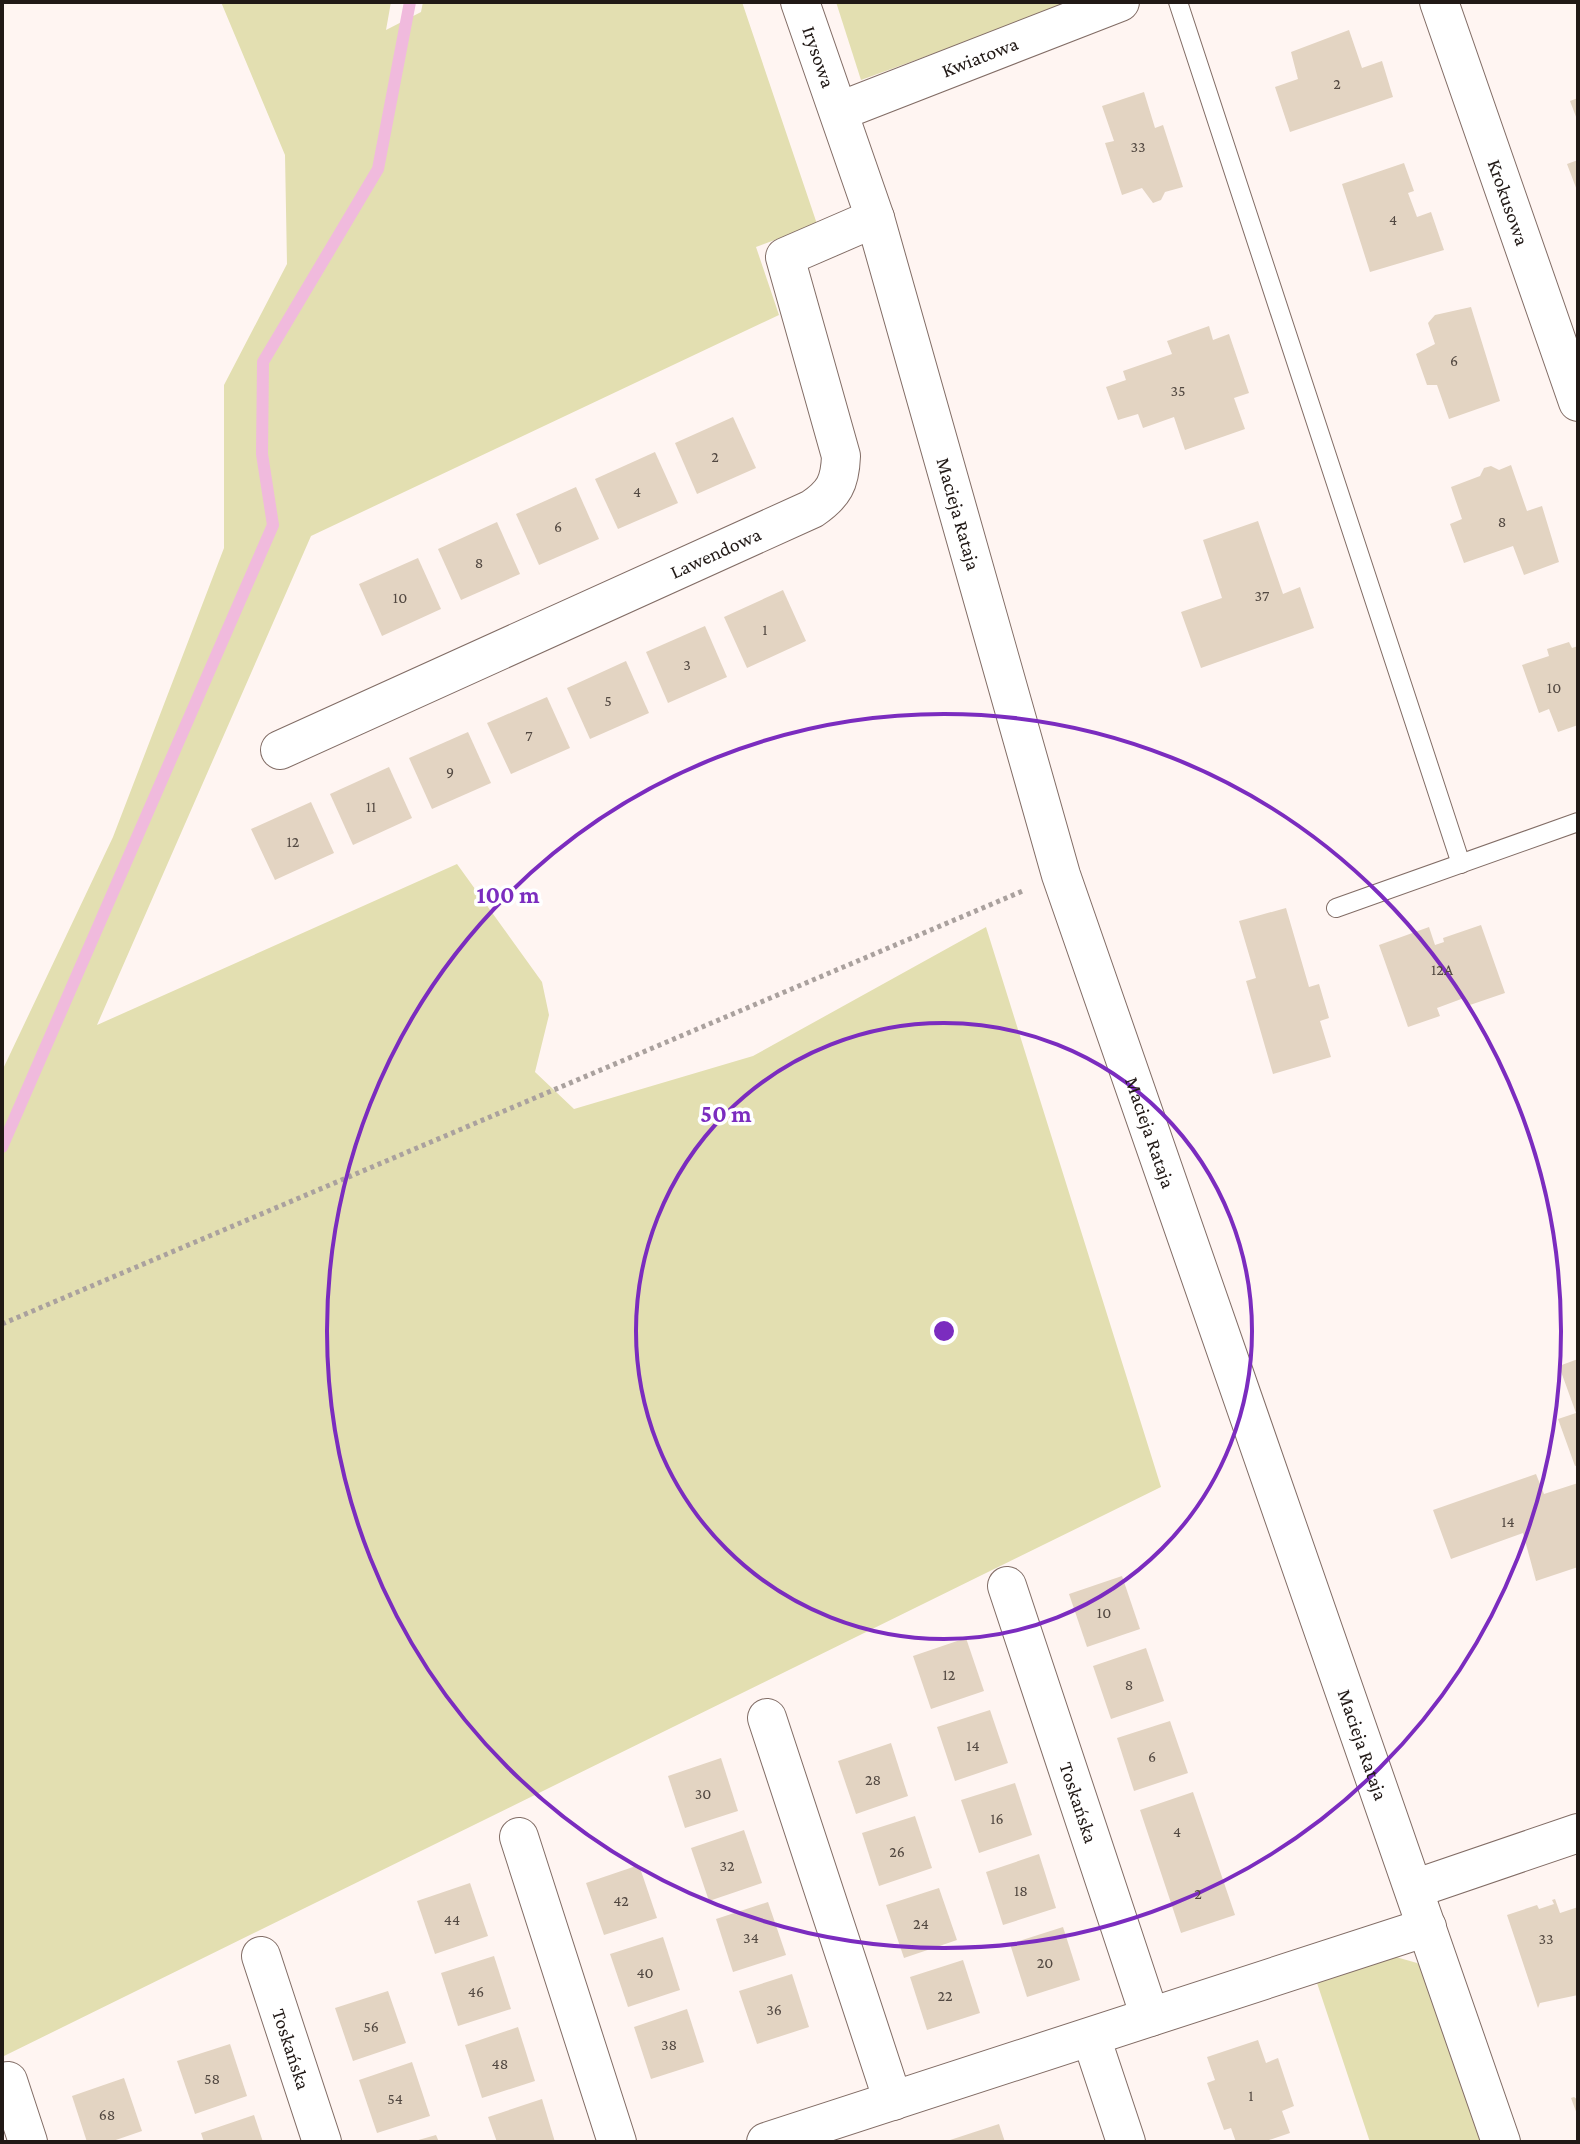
<svg xmlns="http://www.w3.org/2000/svg" width="1580" height="2144" viewBox="0 0 1580 2144" font-family="'Crimson Pro',serif">
<style>
.green{fill:#e3dfb1}
.lines{fill:none;stroke-linecap:round;stroke-linejoin:round}
.stream{stroke:#f0badd;stroke-width:12}
.building{fill:#e3d4c2}
.lane-casing{stroke:#826d66;stroke-width:20}
.street-casing{stroke:#826d66;stroke-width:40}
.path{stroke:#aaa19e;stroke-width:5;stroke-dasharray:4 4;stroke-linecap:butt}
.lane{stroke:#fff;stroke-width:18}
.street{stroke:#fff;stroke-width:38}
.ring{fill:none;stroke:#7b2cbf;stroke-width:4}
.labels{text-anchor:middle;dominant-baseline:central;stroke-width:7;stroke-linejoin:round;paint-order:stroke}
.number-label{font-size:16px;fill:#524841}
.street-label{font-size:20px;fill:#211916;stroke:#fff}
.centre{fill:#7b2cbf;stroke:#fff;stroke-width:4}
.ring-label{font-size:24px;text-anchor:middle;font-weight:bold;fill:#7b2cbf;stroke:#fff;stroke-width:7;stroke-linejoin:round;paint-order:stroke}
</style>
<rect width="100%" height="100%" fill="#fff5f2"/>
<!-- green -->
<g class="green">
<path d="M221 2H391L386 30 421 12 423 2H742L817 224 756 247 779 315 311 536 97 1025 457 864 542 982 549 1015 535 1072 574 1109 753 1056 986 927 1161 1487 2 2057V1071L113 837 224 548V385L287 264 285 155Z"/>
<path d="M836 2H1075L861 80Z"/>
<path d="M1389 1955 1417 1963 1429 1975 1488 2142H1370L1316 1980Z"/>
</g>
<g class="lines">
<!-- stream -->
<path class="stream" d="M2 1147 273 525 262 454 263 362 378 169 410 2"/>
</g>
<!-- building -->
<g class="building">
<path d="M1349 30 1362 68 1382 61 1393 97 1290 132 1275 87 1298 79 1291 52Z"/>
<path d="M1144 92 1155 128 1163 125 1183 187 1165 192 1161 200 1153 203 1142 188 1122 195 1105 143 1114 141 1102 106Z"/>
<path d="M1578 98V122L1570 101Z"/>
<path d="M1578 160V193L1567 164Z"/>
<path d="M1404 163 1414 191 1408 193 1417 217 1431 212 1444 250 1370 272 1342 184Z"/>
<path d="M1471 307 1500 401 1449 419 1437 385H1427L1416 354 1435 344 1428 323 1435 315Z"/>
<path d="M1209 326 1213 340 1229 334 1249 393 1234 398 1245 429 1185 450 1174 417 1143 428 1138 414 1118 420 1106 387 1126 380 1123 371 1172 354 1167 341Z"/>
<path d="M733 417 756 468 697 494 675 443Z"/>
<path d="M655 452 678 503 618 529 595 479Z"/>
<path d="M1511 465 1527 511 1542 506 1559 562 1524 575 1513 546 1464 563 1450 524 1462 519 1451 487 1480 476 1484 468 1491 466 1499 470Z"/>
<path d="M576 487 599 539 539 565 516 514Z"/>
<path d="M1258 521 1283 594 1300 587 1314 628 1201 668 1181 612 1222 598 1203 540Z"/>
<path d="M497 522 520 574 461 600 438 549Z"/>
<path d="M418 558 441 609 382 636 359 584Z"/>
<path d="M783 590 806 641 747 668 724 617Z"/>
<path d="M705 626 727 677 668 703 646 652Z"/>
<path d="M1569 642 1572 648 1578 646V725L1558 732 1549 709 1539 713 1522 665 1549 656 1547 649Z"/>
<path d="M626 661 649 713 590 739 567 688Z"/>
<path d="M547 697 570 748 511 774 487 723Z"/>
<path d="M468 732 491 783 432 809 409 758Z"/>
<path d="M389 767 412 818 353 845 330 794Z"/>
<path d="M311 802 334 853 275 880 251 829Z"/>
<path d="M1286 908 1309 987 1319 984 1329 1018 1320 1021 1331 1057 1273 1074 1246 981 1256 978 1239 921Z"/>
<path d="M1481 925 1505 993 1467 1006 1464 998 1437 1008 1440 1016 1408 1027 1379 945 1429 927 1435 945 1444 942 1443 938Z"/>
<path d="M1578 1359V1465L1575 1466 1558 1419 1576 1413 1559 1366Z"/>
<path d="M1536 1474 1544 1494 1578 1483V1567L1536 1581 1523 1533 1451 1559 1433 1510Z"/>
<path d="M1122 1576 1140 1629 1087 1647 1069 1594Z"/>
<path d="M966 1638 984 1691 931 1709 913 1656Z"/>
<path d="M1146 1648 1164 1701 1111 1719 1093 1666Z"/>
<path d="M990 1710 1008 1763 955 1781 937 1727Z"/>
<path d="M1170 1721 1188 1773 1134 1791 1117 1738Z"/>
<path d="M891 1743 908 1796 856 1814 838 1761Z"/>
<path d="M721 1758 738 1811 685 1828 668 1776Z"/>
<path d="M1015 1783 1032 1835 979 1853 961 1800Z"/>
<path d="M1193 1792 1235 1915 1181 1933 1140 1810Z"/>
<path d="M915 1816 932 1868 879 1886 862 1833Z"/>
<path d="M744 1830 762 1883 709 1901 691 1848Z"/>
<path d="M1039 1854 1056 1908 1003 1925 986 1872Z"/>
<path d="M639 1865 657 1918 604 1935 586 1883Z"/>
<path d="M470 1883 488 1936 435 1954 417 1901Z"/>
<path d="M939 1888 957 1940 904 1958 886 1905Z"/>
<path d="M1555 1899 1560 1913 1578 1907V1995L1540 2003 1538 2008 1507 1915 1537 1905 1539 1909 1554 1904 1552 1900Z"/>
<path d="M768 1902 786 1955 733 1972 716 1919Z"/>
<path d="M1063 1927 1080 1980 1027 1997 1010 1944Z"/>
<path d="M663 1937 680 1990 628 2007 610 1954Z"/>
<path d="M494 1956 511 2009 458 2026 441 1973Z"/>
<path d="M963 1960 980 2013 927 2030 910 1977Z"/>
<path d="M792 1974 809 2027 757 2044 739 1991Z"/>
<path d="M388 1991 406 2043 353 2061 335 2008Z"/>
<path d="M687 2009 704 2062 651 2079 634 2027Z"/>
<path d="M518 2027 535 2081 482 2098 465 2045Z"/>
<path d="M1258 2040 1266 2063 1278 2058 1294 2106 1282 2111 1290 2133 1263 2142H1236L1231 2128 1224 2130 1207 2083 1215 2080 1207 2057Z"/>
<path d="M230 2044 247 2096 195 2114 177 2061Z"/>
<path d="M412 2062 430 2116 377 2133 359 2080Z"/>
<path d="M124 2078 142 2131 110 2142H87L72 2096Z"/>
<path d="M1574 2097 1578 2100V2117L1571 2098Z"/>
<path d="M542 2099 555 2142H497L488 2117Z"/>
<path d="M254 2115 263 2142H204L201 2133Z"/>
<path d="M999 2124 1005 2142H947V2141Z"/>
<path d="M436 2135 439 2142H415V2141Z"/>
</g>
<g class="lines">
<!-- lane casing -->
<g class="lane-casing">
<g id="lane">
<path d="M1178 2 1461 864"/>
<path d="M1336 908 1578 822"/>
</g>
</g>
<!-- street casing -->
<g class="street-casing">
<g id="street">
<path id="s1" d="M800 2 875 218 1061 875 1501 2142"/>
<path id="s2" d="M1439 2 1578 402"/>
<path id="s3" d="M840 111 1120 2"/>
<path id="s4" d="M280 750 812 509C834 494 840 483 841 456L785 257 875 218"/>
<path id="s5" d="M1007 1586 1150 2017"/>
<path d="M767 1718 893 2101"/>
<path d="M519 1837 617 2142"/>
<path d="M1414 1889 1578 1833"/>
<path id="s6" d="M261 1956 322 2142"/>
<path d="M1091 2037 1126 2142"/>
<path d="M8 2081 28 2142"/>
<path d="M766 2142 1427 1927"/>
</g>
</g>
<!-- path -->
<path class="path" d="M2 1324 1025 890"/>
<!-- lane -->
<use href="#lane" class="lane"/>
<!-- street -->
<use href="#street" class="street"/>
</g>
<!-- distance rings -->
<g class="ring">
<circle cx="944" cy="1331" r="308"/>
<circle cx="944" cy="1331" r="617"/>
</g>
<g class="labels">
<!-- number labels -->
<g class="number-label">
<text x="1337" y="83">2</text>
<text x="1138" y="146">33</text>
<text x="1393" y="219">4</text>
<text x="1454" y="360">6</text>
<text x="1178" y="390">35</text>
<text x="715" y="456">2</text>
<text x="637" y="491">4</text>
<text x="1502" y="521">8</text>
<text x="558" y="526">6</text>
<text x="479" y="562">8</text>
<text x="1262" y="595">37</text>
<text x="400" y="597">10</text>
<text x="765" y="629">1</text>
<text x="687" y="664">3</text>
<text x="1554" y="687">10</text>
<text x="608" y="700">5</text>
<text x="529" y="735">7</text>
<text x="450" y="771">9</text>
<text x="371" y="806">11</text>
<text x="293" y="841">12</text>
<text x="1442" y="969">12A</text>
<text x="1508" y="1521">14</text>
<text x="1104" y="1612">10</text>
<text x="949" y="1674">12</text>
<text x="1129" y="1684">8</text>
<text x="973" y="1745">14</text>
<text x="1152" y="1756">6</text>
<text x="873" y="1779">28</text>
<text x="703" y="1793">30</text>
<text x="997" y="1818">16</text>
<text x="1177" y="1831">4</text>
<text x="897" y="1851">26</text>
<text x="727" y="1865">32</text>
<text x="1021" y="1890">18</text>
<text x="1198" y="1893">2</text>
<text x="621" y="1900">42</text>
<text x="452" y="1919">44</text>
<text x="921" y="1923">24</text>
<text x="751" y="1937">34</text>
<text x="1546" y="1938">33</text>
<text x="1045" y="1962">20</text>
<text x="645" y="1972">40</text>
<text x="476" y="1991">46</text>
<text x="945" y="1995">22</text>
<text x="774" y="2009">36</text>
<text x="371" y="2026">56</text>
<text x="669" y="2044">38</text>
<text x="500" y="2063">48</text>
<text x="212" y="2078">58</text>
<text x="1251" y="2095">1</text>
<text x="395" y="2098">54</text>
<text x="107" y="2114">68</text>
</g>
<!-- street labels -->
<g class="street-label">
<text stroke="none"><textPath href="#s1" startOffset="58">Irysowa</textPath></text>
<text stroke="none"><textPath href="#s3" startOffset="150">Kwiatowa</textPath></text>
<text stroke="none"><textPath href="#s2" startOffset="212">Krokusowa</textPath></text>
<text stroke="none"><textPath href="#s1" startOffset="536">Macieja Rataja</textPath></text>
<text stroke="none"><textPath href="#s4" startOffset="478">Lawendowa</textPath></text>
<text stroke="none"><textPath href="#s1" startOffset="1184">Macieja Rataja</textPath></text>
<text stroke="none"><textPath href="#s1" startOffset="1832">Macieja Rataja</textPath></text>
<text stroke="none"><textPath href="#s5" startOffset="228">Toskańska</textPath></text>
<text stroke="none"><textPath href="#s6" startOffset="98">Toskańska</textPath></text>
</g>
</g>
<circle cx="944" cy="1331" r="12" class="centre"/>
<g class="ring-label">
<text x="508" y="903">100 m</text>
<text x="726" y="1122">50 m</text>
</g>
<!-- border -->
<rect width="1580" height="2144" fill="none" stroke="#211916" stroke-width="8"/>
</svg>
